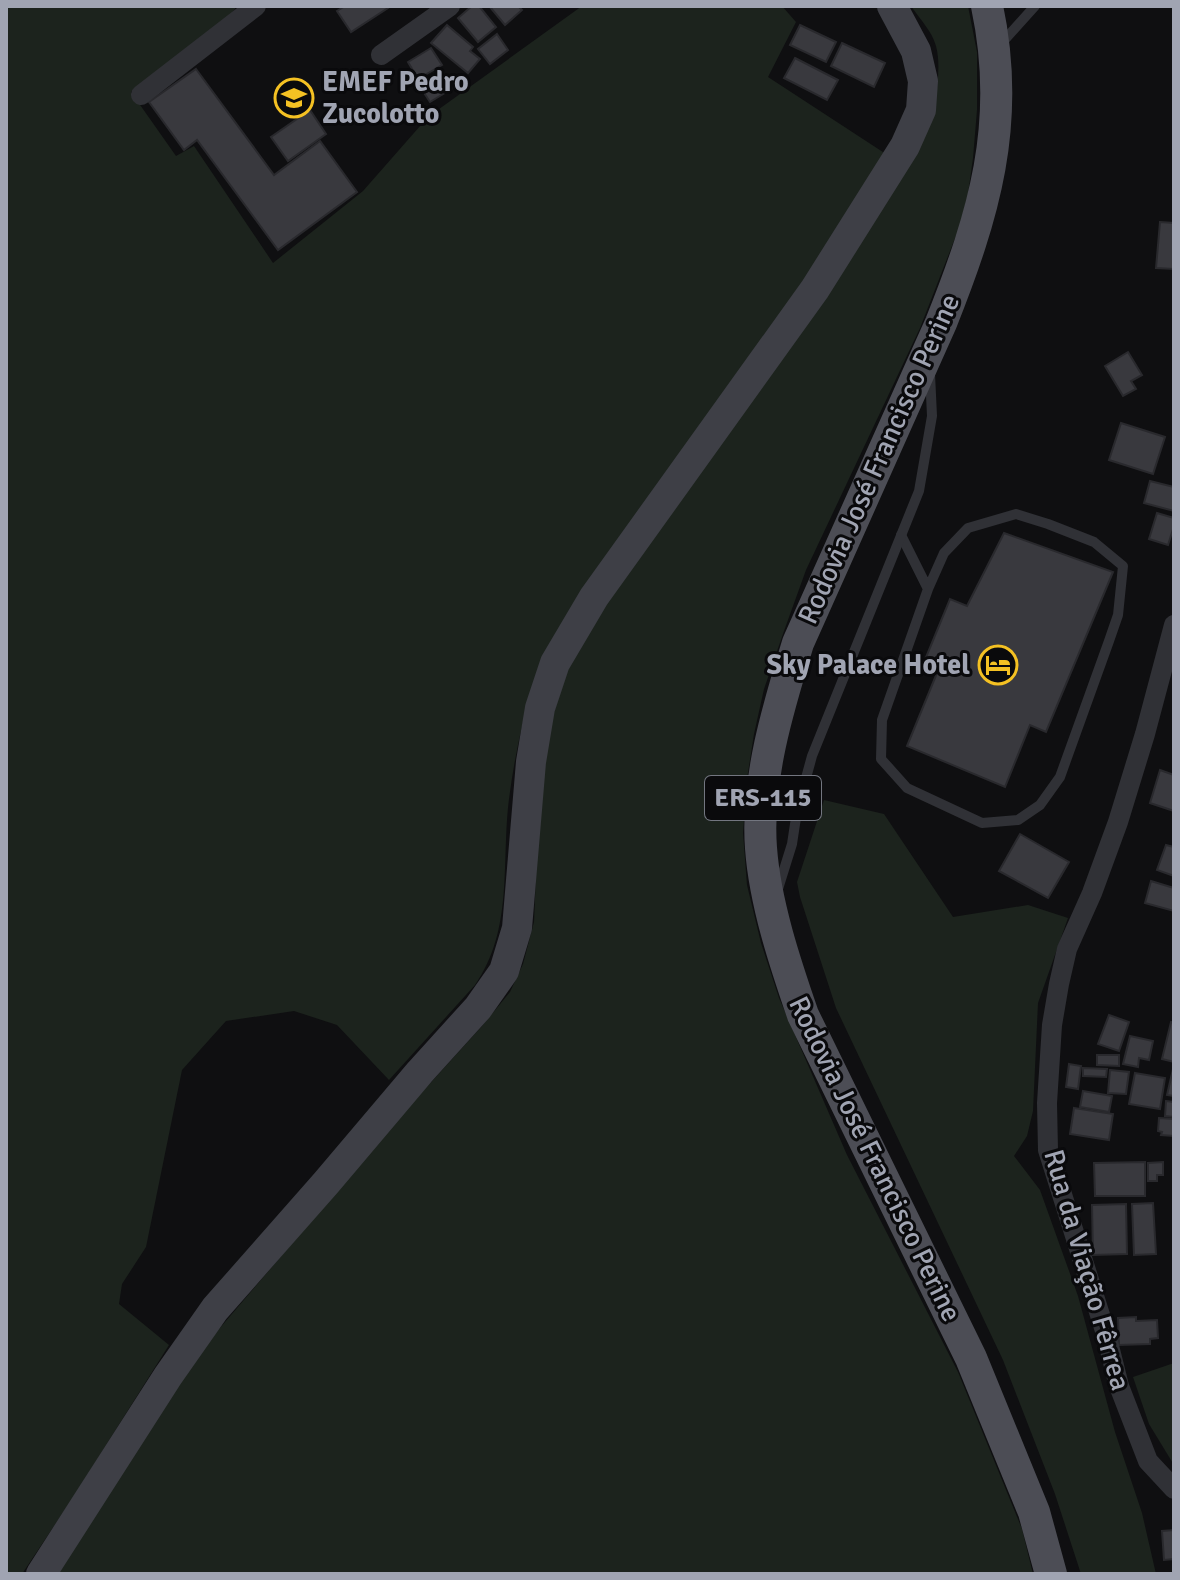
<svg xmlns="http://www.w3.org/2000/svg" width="1180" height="1580" viewBox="0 0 1180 1580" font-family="Signika,sans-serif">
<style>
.green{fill:#1c231d}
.building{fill:#39393e;stroke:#29292d;stroke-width:2}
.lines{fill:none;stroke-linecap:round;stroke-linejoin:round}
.lane{stroke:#303136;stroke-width:10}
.street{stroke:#303136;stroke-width:20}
.secondary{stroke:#3e3f46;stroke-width:30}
.primary{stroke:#4c4d55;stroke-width:32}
.labels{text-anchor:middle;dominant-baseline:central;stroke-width:6;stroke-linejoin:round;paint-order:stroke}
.shield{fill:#0a0a0c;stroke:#737680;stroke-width:2}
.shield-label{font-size:26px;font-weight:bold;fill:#a0a4b2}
.poi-label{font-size:28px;font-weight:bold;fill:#a0a4b2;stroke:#0a0a0c;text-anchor:start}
.street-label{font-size:28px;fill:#a0a4b2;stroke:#0a0a0c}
</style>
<rect width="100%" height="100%" fill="#0f0f11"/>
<!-- green -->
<g class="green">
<path d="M6 6H235V9L228 17 131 92 176 156 194 146 273 263 363 191 428 117 582 6H782L796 22 768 77 889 156 533 684C522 722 514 760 509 799 501 863 514 929 475 985L389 1080 337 1025 294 1011 226 1021 182 1070 146 1247 122 1284 119 1304 169 1345 74 1496 22 1574H6Z"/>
<path d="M911 6H968L977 52V110L973 158 968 194 959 228 920 328 806 570 784 631 764 689 754 734 747 779 743 833 747 885 761 943 779 998 847 1155 958 1372 1022 1529 1033 1574H58L196 1356 405 1111 482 1026 510 992 523 964 534 922 540 778 547 736 567 668 585 635 935 106C937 86 941 65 936 46 932 31 919 18 911 6Z"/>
<path d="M824 800 884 814 953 917 1028 905 1068 918 1038 1003 1033 1111 1027 1136 1014 1156 1040 1190 1078 1296 1115 1432 1142 1513 1156 1574H1081L1055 1494 1003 1360 836 1008 800 897 797 882Z"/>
<path d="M1174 1363V1465L1149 1424 1133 1377Z"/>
</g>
<!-- building -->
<g class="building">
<path d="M345 6H391L351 32 337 11Z"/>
<path d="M472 6H479L496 27 478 42 458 18Z"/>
<path d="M492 6H518L522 10 505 25 490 7Z"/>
<path d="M447 25 473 47 470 51 480 59 468 73 431 43Z"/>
<path d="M800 25 836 42 826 62 790 45Z"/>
<path d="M497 34 508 50 490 64 478 49Z"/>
<path d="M842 43 885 63 874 87 831 66Z"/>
<path d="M431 48 442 65 418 79 408 62Z"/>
<path d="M795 58 838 80 827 100 784 78Z"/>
<path d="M196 69 274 175 320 141 357 192 278 250 197 140 184 150 149 102Z"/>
<path d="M442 71 453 88 430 102 419 85Z"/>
<path d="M310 110 326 134 288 161 271 137Z"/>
<path d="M1160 222 1174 223V269L1156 268Z"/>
<path d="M1128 352 1142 375 1131 381 1136 389 1123 396 1105 366Z"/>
<path d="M1121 423 1165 437 1153 474 1109 460Z"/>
<path d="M1150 481 1174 487V511L1144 503Z"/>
<path d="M1157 513 1174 518V526L1168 545 1149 539Z"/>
<path d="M1004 533 1113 572 1046 732 1030 725 1005 787 907 746 937 673 922 667 950 599 967 606Z"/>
<path d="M1160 770 1174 775V811L1150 803Z"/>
<path d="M1020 834 1069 862 1048 898 999 871Z"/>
<path d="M1166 845 1174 847V876L1157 870Z"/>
<path d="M1151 881 1174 888V911L1145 903Z"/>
<path d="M1109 1015 1129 1022 1119 1051 1098 1044Z"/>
<path d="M1171 1022 1174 1023V1062L1162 1059Z"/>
<path d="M1130 1036 1153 1041 1149 1060 1139 1058 1138 1067 1123 1064Z"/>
<path d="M1097 1055H1119V1066L1097 1065Z"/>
<path d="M1069 1064 1081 1066 1078 1089 1066 1087Z"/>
<path d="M1083 1068 1107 1069 1106 1077 1083 1076Z"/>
<path d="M1173 1069H1174V1096L1167 1095Z"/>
<path d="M1110 1070 1129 1072 1126 1094 1108 1093Z"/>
<path d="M1135 1073 1165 1078 1160 1109 1129 1104Z"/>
<path d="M1083 1091 1112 1096 1109 1112 1080 1107Z"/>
<path d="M1166 1101 1174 1102V1117L1165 1116Z"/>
<path d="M1074 1108 1113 1114 1109 1140 1070 1134Z"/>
<path d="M1159 1118 1174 1119V1136L1161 1135 1162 1132 1158 1131Z"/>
<path d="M1145 1162V1196H1095L1094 1163Z"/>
<path d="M1163 1162V1175H1157V1181H1148V1163Z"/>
<path d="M1153 1203 1156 1254 1134 1255 1132 1204Z"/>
<path d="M1126 1204 1127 1254 1093 1255 1092 1205Z"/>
<path d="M1136 1317V1321L1157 1320 1158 1338 1150 1339V1344L1119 1345 1118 1318Z"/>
<path d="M1174 1530V1559L1164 1560 1162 1531Z"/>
</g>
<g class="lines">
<!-- lane -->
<g class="lane">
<path d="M999 46 1035 6"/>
<path d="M901 535 928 589 882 720 881 759 907 788 982 823 1018 820 1040 805 1060 777 1109 641 1118 615 1123 566 1094 542 1048 524 1016 514 968 528 944 553 928 589"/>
<path d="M777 892 792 844 797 811 812 756 919 491 932 416 930 374"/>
</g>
<!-- street -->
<g class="street">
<path d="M381 55 450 6"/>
<path d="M141 95 256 6"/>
<path d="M1174 625 1145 734 1118 822 1092 893 1067 949 1059 984 1052 1025 1047 1103 1048 1150 1106 1334 1119 1386 1148 1461 1174 1489"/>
</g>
<!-- secondary -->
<path class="secondary" d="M41 1574 168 1376 215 1309 326 1183 420 1072 478 1008 504 971 517 928 531 762 540 708 555 663 594 597 815 289 905 146 921 110 923 81 916 51 892 6"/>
<!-- primary -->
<path class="primary" d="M987 6C1012 123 984 215 941 323L798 643C778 708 756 780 761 848 765 903 785 963 803 1015L971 1358 1034 1512 1051 1574"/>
</g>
<!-- icons -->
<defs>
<g id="school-ring" transform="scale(2)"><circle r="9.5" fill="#0a0a0c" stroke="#f4c123" stroke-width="1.5"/><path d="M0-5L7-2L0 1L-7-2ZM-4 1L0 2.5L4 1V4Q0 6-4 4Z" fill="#f4c123"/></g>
<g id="hotel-ring" transform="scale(2)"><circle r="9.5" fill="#0a0a0c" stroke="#f4c123" stroke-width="1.5"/><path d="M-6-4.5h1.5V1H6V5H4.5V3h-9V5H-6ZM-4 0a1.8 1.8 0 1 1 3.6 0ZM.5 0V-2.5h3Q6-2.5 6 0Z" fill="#f4c123"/></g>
</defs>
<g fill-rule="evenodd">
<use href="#school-ring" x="294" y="98"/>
<use href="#hotel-ring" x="998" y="665"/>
</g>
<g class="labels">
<!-- shield labels -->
<rect class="shield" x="705" y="776" width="116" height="44" rx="6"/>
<g class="shield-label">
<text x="763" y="798">ERS-115</text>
</g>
<!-- poi labels -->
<g class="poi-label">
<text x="322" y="82">EMEF Pedro<tspan x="322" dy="32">Zucolotto</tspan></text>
<text x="970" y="665" text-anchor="end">Sky Palace Hotel</text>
</g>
<!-- street labels -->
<g class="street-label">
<text transform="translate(879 459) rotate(-66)">Rodovia José Francisco Perine</text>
<text transform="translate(875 1159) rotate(64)">Rodovia José Francisco Perine</text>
<text transform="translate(1087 1270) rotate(74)">Rua da Viação Fêrrea</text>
</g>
</g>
<!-- border -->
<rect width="1180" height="1580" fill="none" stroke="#a0a4b2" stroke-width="16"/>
</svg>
